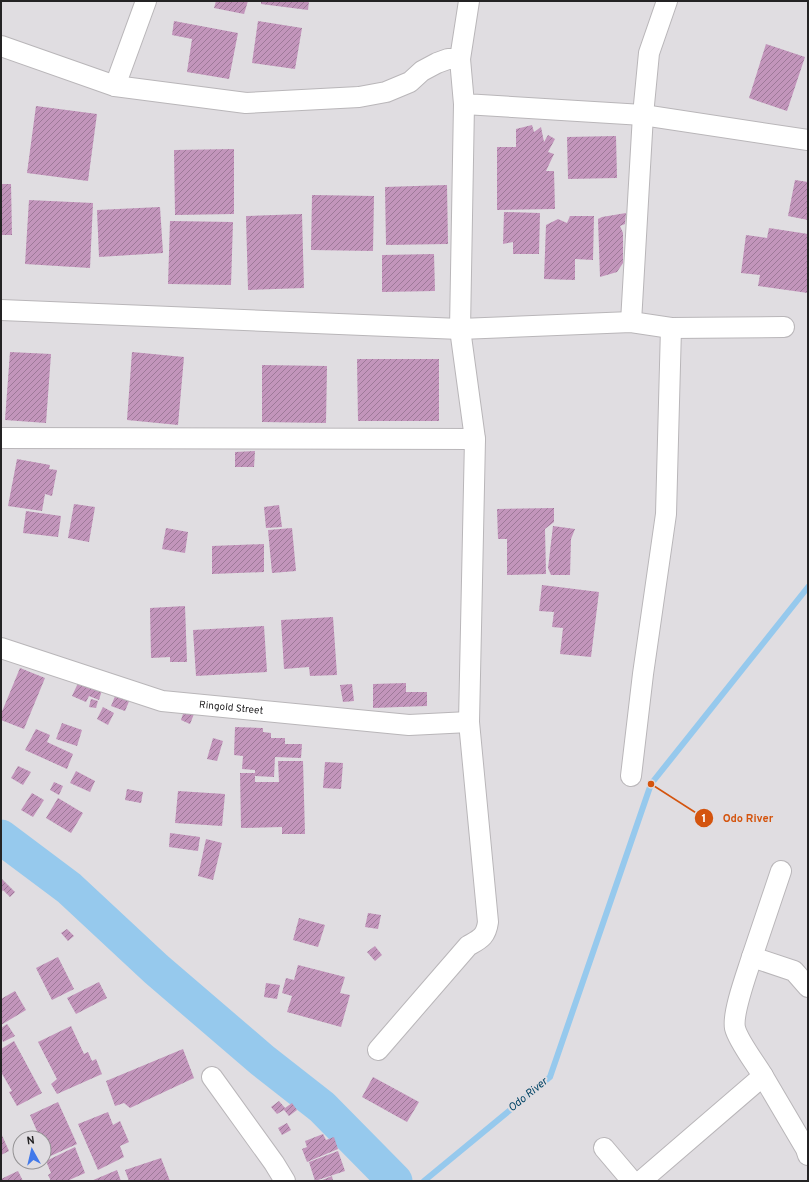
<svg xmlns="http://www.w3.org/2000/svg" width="809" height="1182" viewBox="0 0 809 1182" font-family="Overpass,sans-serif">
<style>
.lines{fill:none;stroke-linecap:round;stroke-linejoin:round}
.stream{stroke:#96c9ed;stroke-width:6}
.river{stroke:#96c9ed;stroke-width:35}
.building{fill:url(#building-hatch)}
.minor-casing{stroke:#b9b6b9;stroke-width:22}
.minor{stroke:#fff;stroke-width:20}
.labels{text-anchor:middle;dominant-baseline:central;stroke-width:4;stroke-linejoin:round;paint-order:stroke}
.street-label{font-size:10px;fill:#242324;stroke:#e0dde1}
.water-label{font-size:11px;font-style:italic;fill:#004365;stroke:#e0dde1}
.leader{fill:none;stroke:#d4540e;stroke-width:1.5}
.callout-dot{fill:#d4540e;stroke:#e0dde1;stroke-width:1.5}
.mark-label{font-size:12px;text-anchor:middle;font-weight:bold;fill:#fff}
.callout-label{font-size:11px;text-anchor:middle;font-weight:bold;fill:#d4540e;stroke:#e0dde1;stroke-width:4;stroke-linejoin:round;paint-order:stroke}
</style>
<defs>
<pattern id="building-hatch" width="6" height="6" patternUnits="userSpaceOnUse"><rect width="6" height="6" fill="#c295bb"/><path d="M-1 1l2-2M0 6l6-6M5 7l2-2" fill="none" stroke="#9d7998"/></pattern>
</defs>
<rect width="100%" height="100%" fill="#e0dde1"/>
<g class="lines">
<!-- stream -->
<path class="stream" d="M424 1181 550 1077 651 784 808 587"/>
<!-- river -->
<path class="river" d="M1 837 69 888 156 969 262 1060 322 1107 395 1181"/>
</g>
<!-- building -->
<g class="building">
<path d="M216 1H248L244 14 214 8Z"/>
<path d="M261 1H309L308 10 261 4Z"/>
<path d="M174 21 238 33 229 79 187 72 192 39 172 35Z"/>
<path d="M258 21 302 28 295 69 252 63Z"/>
<path d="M766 44 805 57 787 111 749 98Z"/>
<path d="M36 106 97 114 88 181 27 173Z"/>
<path d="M532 125 534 132 541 127 544 142 548 135 555 139 548 152 554 154 546 171H554L555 209 497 210V147H516V129Z"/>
<path d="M616 136 617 178 568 179 567 137Z"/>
<path d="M234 149V214L175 215 174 150Z"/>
<path d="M795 180 808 182V220L788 216Z"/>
<path d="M1 184H11L12 235H1Z"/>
<path d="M447 185 448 244 386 245 385 187Z"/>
<path d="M312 195 374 196 373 251 311 250Z"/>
<path d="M29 200 93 203 90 268 25 264Z"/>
<path d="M160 207 163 253 99 257 97 210Z"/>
<path d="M504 212 540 213 539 254H513V242L503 244Z"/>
<path d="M626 213 625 224 620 226 623 233V263L617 272 600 277 598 219 602 217Z"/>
<path d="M302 214 304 288 248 290 246 216Z"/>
<path d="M570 216H594L593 260 575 259V280L544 279 546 225 558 219 567 223Z"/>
<path d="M170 221 233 222 231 285 168 284Z"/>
<path d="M769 228 808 234V293L758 286 760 275 741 273 746 235 767 238Z"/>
<path d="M434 254 435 291 382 292V255Z"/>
<path d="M10 352 51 354 46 423 5 420Z"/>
<path d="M132 352 184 357 178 425 127 420Z"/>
<path d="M357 359H439V421H358Z"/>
<path d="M262 365 327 366 326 423 262 422Z"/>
<path d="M255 451 254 467H235V452Z"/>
<path d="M17 459 50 465 49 469 57 470 52 496 45 494 42 511 8 506Z"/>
<path d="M74 504 95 507 89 542 68 538Z"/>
<path d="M279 505 282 527 266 528 264 507Z"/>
<path d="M554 508V522L545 529 546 574 507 575V539H498L497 509Z"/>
<path d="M26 511 61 516 58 537 23 533Z"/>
<path d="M553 526 575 529 571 539 570 575H551L548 568Z"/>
<path d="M166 528 188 532 185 553 162 549Z"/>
<path d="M292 528 296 571 272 573 268 530Z"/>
<path d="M264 544V572L212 574V546Z"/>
<path d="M542 585 599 592 591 657 560 654 563 628 552 627 554 612 539 611Z"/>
<path d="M185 606 187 662H170V657L151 658 150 608Z"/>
<path d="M333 617 337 675 310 676 309 667 284 669 281 620Z"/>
<path d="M264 626 267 672 196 676 193 630Z"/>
<path d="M20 668 45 678 24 729 1 720V714Z"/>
<path d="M79 681 102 690 99 700 89 696 86 702 72 696Z"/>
<path d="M406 683V692H427V706L373 708V684Z"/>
<path d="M352 684 354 701 343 702 340 685Z"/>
<path d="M116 694 130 699 125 711 111 706Z"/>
<path d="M91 699 98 701 96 708 89 707Z"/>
<path d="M103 707 114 713 108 725 97 719Z"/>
<path d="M184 711 194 714 190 724 181 720Z"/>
<path d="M62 723 82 730 77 746 56 739Z"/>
<path d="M235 727 263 728V732L271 733V738H285V744H302L301 758 275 757 274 777 255 776V782H279L278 761H303L305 834H282V827L241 828 240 773H255V770L242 769 243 756 234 755Z"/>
<path d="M36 729 50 735 47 742 73 754 67 769 25 750Z"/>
<path d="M213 738 223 741 217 761 207 759Z"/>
<path d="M325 762 343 763 341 789 323 788Z"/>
<path d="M18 766 31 772 23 785 11 778Z"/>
<path d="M76 771 95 781 90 792 70 783Z"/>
<path d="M54 782 63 786 59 795 50 790Z"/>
<path d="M127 789 143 792 141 803 125 800Z"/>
<path d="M178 791 225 794 222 826 175 823Z"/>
<path d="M32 793 44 800 33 817 21 810Z"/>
<path d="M58 798 83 813 71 833 46 818Z"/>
<path d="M170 833 200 837 198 851 169 847Z"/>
<path d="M206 839 222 843 213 880 198 876Z"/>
<path d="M1 878 15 892 10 897 3 890 1 893Z"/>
<path d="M368 913 381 915 378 929 365 927Z"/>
<path d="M299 918 325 925 318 947 293 940Z"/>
<path d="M67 929 74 936 68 941 61 933Z"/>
<path d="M375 946 382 955 375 961 367 952Z"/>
<path d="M58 957 74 989 52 1000 36 968Z"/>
<path d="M298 965 345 977 340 993 350 995 341 1027 287 1012 292 996 282 993 286 978 294 980Z"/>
<path d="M99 982 107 998 76 1014 67 998Z"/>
<path d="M266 983 280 985 277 999 264 997Z"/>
<path d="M15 991 26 1010 1 1025V999Z"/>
<path d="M7 1024 15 1036 3 1042 1 1037V1028Z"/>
<path d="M71 1026 84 1054 88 1052 92 1061 96 1059 102 1074 57 1094 51 1084 57 1079 38 1042Z"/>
<path d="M14 1041 42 1093 17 1106 9 1092 12 1091 1 1072V1049Z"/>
<path d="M183 1049 194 1078 130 1108 124 1103 115 1106 106 1081Z"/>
<path d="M373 1077 419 1102 407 1122 362 1097Z"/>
<path d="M279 1101 285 1108 292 1103 297 1110 289 1116 284 1110 277 1114 271 1107Z"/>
<path d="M58 1102 77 1144 44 1159V1138H40L30 1115Z"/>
<path d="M108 1112 113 1125 120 1121 129 1142 120 1146 124 1157 98 1170 78 1124Z"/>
<path d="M287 1123 291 1130 282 1135 278 1128Z"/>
<path d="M1 1133 9 1151 1 1155Z"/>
<path d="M323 1134 326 1140 334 1137 338 1149 307 1162 302 1149 307 1147 305 1141Z"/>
<path d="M75 1147 85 1173 67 1181H51L48 1175 51 1173 46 1161Z"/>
<path d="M338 1151 345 1171 315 1181 309 1162Z"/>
<path d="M161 1158 170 1181H129L125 1170Z"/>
<path d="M117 1170 121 1181H91Z"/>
<path d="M18 1171 23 1181H1V1179Z"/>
<path d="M332 1176 333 1181H320Z"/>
</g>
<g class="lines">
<!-- minor casing -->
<g class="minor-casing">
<g id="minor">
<path d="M1 46 115 86 246 103 359 97 386 92 410 82 422 71 437 63 448 59H460L464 104 643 115 808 140"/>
<path d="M460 59 469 1"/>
<path d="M115 86 146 1"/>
<path d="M1 310 460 329 631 322 671 328 784 327"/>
<path d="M631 322 643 115 649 53 667 1"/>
<path d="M1 438 475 439"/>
<path id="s1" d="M1 648 162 701 409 725 469 722"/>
<path d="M631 776 643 674 666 514 671 328"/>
<path d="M781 871 752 957 794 971 808 987"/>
<path d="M752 957C747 973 732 1013 735 1028 738 1041 756 1064 763 1076"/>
<path d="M378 1050 468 946C480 939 486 937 488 922L469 722 475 439 460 329 464 104"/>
<path d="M212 1077 274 1163 285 1181"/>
<path d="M604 1148 632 1181"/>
<path d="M641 1181 763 1076 806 1149 808 1155"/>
</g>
</g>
<!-- minor -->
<use href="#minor" class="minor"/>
</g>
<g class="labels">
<!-- street labels -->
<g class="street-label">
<text stroke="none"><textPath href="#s1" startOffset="239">Ringold Street</textPath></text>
</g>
<!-- water labels -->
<g class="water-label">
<text transform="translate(528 1095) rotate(-39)">Odo River</text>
</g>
</g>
<!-- callouts -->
<path class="leader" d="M651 784L704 818"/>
<g class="callout-dot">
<circle cx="651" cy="784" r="4"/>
<circle cx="704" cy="818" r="10"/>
</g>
<g class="mark-label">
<text x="704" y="822">1</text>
</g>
<g class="callout-label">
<text x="748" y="822">Odo River</text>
</g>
<!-- border -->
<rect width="809" height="1182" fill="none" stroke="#242324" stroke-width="4"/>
<!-- north arrow -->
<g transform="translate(32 1150) rotate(352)"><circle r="19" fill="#e0dde1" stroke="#959395"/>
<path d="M0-3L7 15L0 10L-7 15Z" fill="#4279ea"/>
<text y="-6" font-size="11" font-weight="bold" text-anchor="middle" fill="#242324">N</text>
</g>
</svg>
